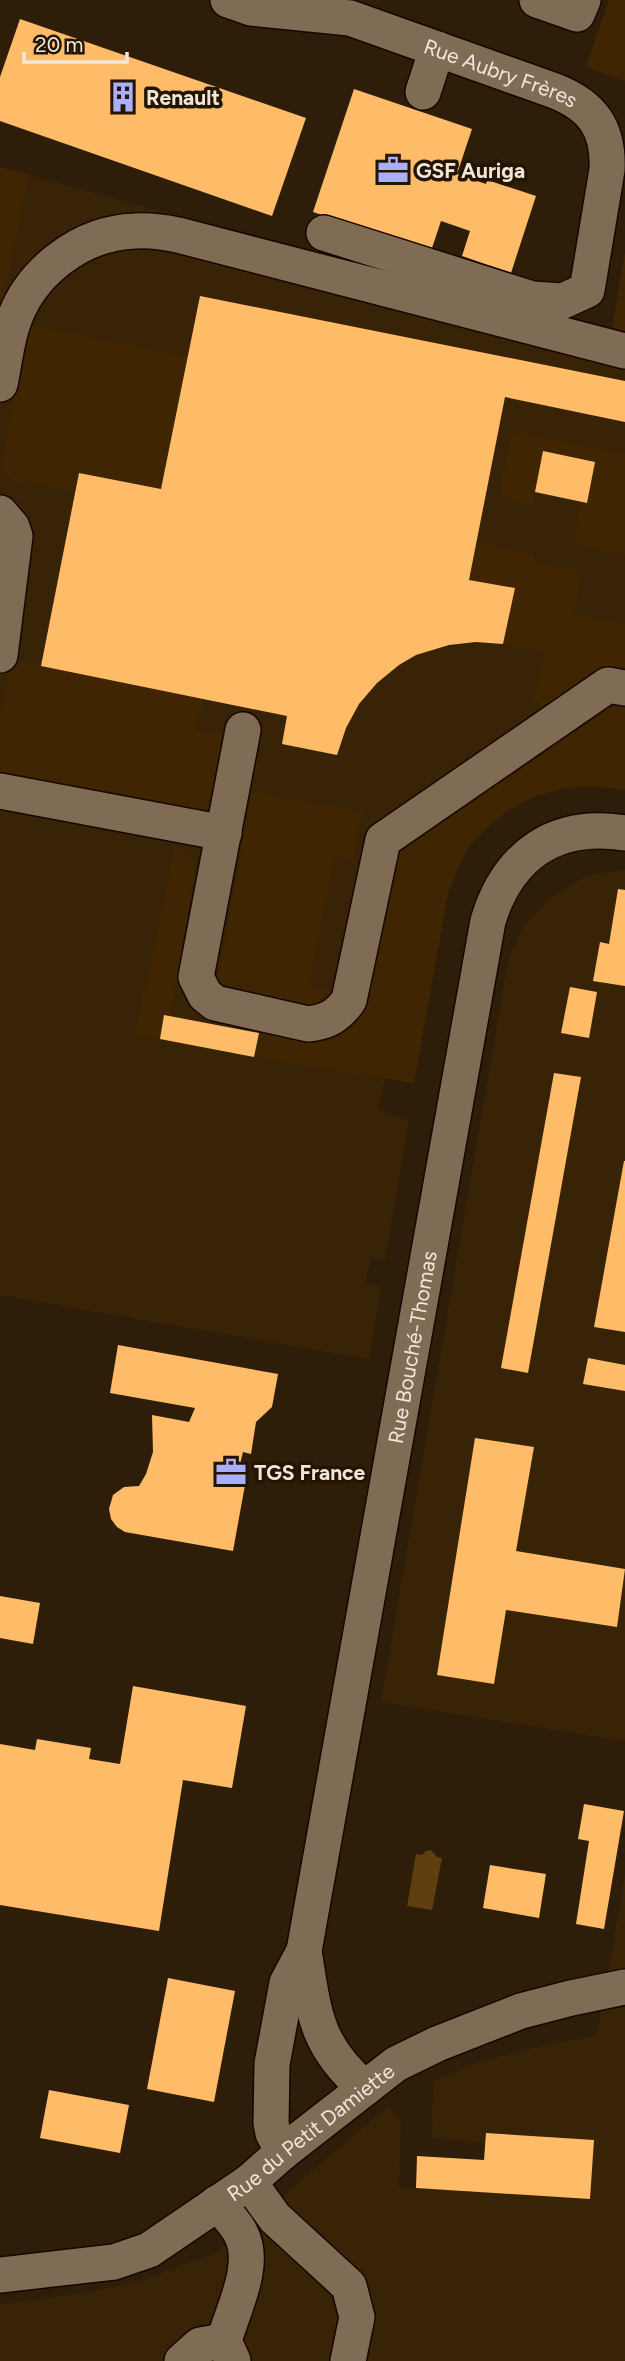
<svg xmlns="http://www.w3.org/2000/svg" width="625" height="2361" viewBox="0 0 625 2361" font-family="Figtree,sans-serif">
<style>
.built{fill:#382307}
.green{fill:#3f2501}
.water{fill:#5f3e10}
.building{fill:#febb68}
.lines{fill:none;stroke-linecap:round;stroke-linejoin:round}
.minor-casing{stroke:#160700;stroke-width:38}
.minor{stroke:#806c55;stroke-width:35}
.labels{text-anchor:middle;dominant-baseline:central;stroke-width:7;stroke-linejoin:round;paint-order:stroke}
.street-label{font-size:21px;fill:#f1e6da;stroke:#241502}
.poi-label{font-size:21px;font-weight:bold;fill:#f1e6da;stroke:#241502;text-anchor:start}
</style>
<rect width="100%" height="100%" fill="#2e1e09"/>
<!-- built -->
<g class="built">
<path d="M0 167 270 242 612 330 625 253V790L588 786 561 788 535 796 511 809 490 825 471 845 458 868 448 893 414 1083 385 1078 378 1110 409 1119 385 1261 371 1258 368 1269 366 1284 381 1287 369 1359 0 1295Z"/>
<path d="M625 870V1741L381 1702 507 966 514 945 524 926 554 895 574 882 596 874Z"/>
<path d="M625 1874V2361H0V2305L84 2293 136 2282 213 2255 389 2106 401 2122 399 2187 482 2192 485 2143 432 2138 433 2082 482 2061 555 2043 597 2036Z"/>
</g>
<!-- green -->
<g class="green">
<path d="M609 0H625V81L586 67Z"/>
<path d="M0 167 29 175 0 320Z"/>
<path d="M625 253V333L612 330Z"/>
<path d="M29 325 188 356 161 489 79 473 75 491 12 480 3 475 0 465Z"/>
<path d="M521 432 625 453V555L582 547 574 541 580 502 587 503 595 462 543 451 533 505C520 503 507 503 500 491L510 439 515 434Z"/>
<path d="M476 542 532 553 536 562 581 571 575 614 625 625V677L540 715 542 702 534 700 543 653 503 644 515 589 469 580Z"/>
<path d="M11 660 203 699 196 729 224 735 206 815 0 780V710Z"/>
<path d="M614 706 625 708V790C568 777 507 798 471 844 461 859 454 876 448 893L414 1083 254 1057 259 1033 316 1042 333 1039 348 1030 357 1021 368 998 395 855Z"/>
<path d="M252 791 362 812 353 861 335 858 310 985 329 990 321 1000 307 1007 233 992 218 978Z"/>
<path d="M175 845C185 850 192 856 195 867L171 1016 164 1015 160 1039 135 1034Z"/>
</g>
<!-- water -->
<path class="water" d="M431 1850 437 1857 442 1858 432 1910 407 1906 416 1854 422 1855 426 1851Z"/>
<!-- building -->
<g class="building">
<path d="M20 19 306 118 272 216 0 121V77Z"/>
<path d="M354 89 472 129 457 174 486 184 487 180 536 196 511 273 462 256 470 231 441 221 431 251 313 212Z"/>
<path d="M200 296 625 381V422L505 397 469 580 515 588 503 644 476 642 449 645 416 655 399 665 377 683 359 704 346 728 337 755 282 744 287 716 41 666 79 473 161 489Z"/>
<path d="M543 451 595 462 587 503 535 492Z"/>
<path d="M618 889 625 890V986L593 981 600 942 609 944Z"/>
<path d="M570 987 597 992 589 1038 561 1033Z"/>
<path d="M164 1015 259 1033 254 1057 160 1039Z"/>
<path d="M554 1073 581 1077 528 1373 501 1368Z"/>
<path d="M624 1161H625V1332L594 1327Z"/>
<path d="M118 1345 278 1374 272 1407 256 1422 251 1454 243 1452 241 1460 238 1483 245 1485 233 1551 125 1532 117 1527 111 1519 109 1509 113 1495 124 1487 139 1486 146 1474 153 1452 152 1415 189 1422 195 1408 110 1393Z"/>
<path d="M588 1358 625 1365V1391L583 1384Z"/>
<path d="M475 1438 534 1447 516 1551 625 1569 617 1627 506 1610 494 1684 437 1675Z"/>
<path d="M0 1596 40 1603 33 1644 0 1638Z"/>
<path d="M133 1686 246 1706 232 1788 183 1780 159 1931 0 1905V1744L35 1750 37 1739 91 1748 89 1759 120 1764Z"/>
<path d="M584 1804 624 1811 604 1929 576 1924 589 1841 578 1839Z"/>
<path d="M490 1865 546 1874 539 1918 483 1908Z"/>
<path d="M168 1978 235 1991 214 2102 147 2089Z"/>
<path d="M49 2090 129 2105 120 2153 40 2138Z"/>
<path d="M486 2133 594 2140 590 2199 416 2188 417 2156 484 2160Z"/>
</g>
<g class="lines">
<!-- minor casing -->
<g class="minor-casing">
<g id="minor">
<path id="s1" d="M228 0 251 8 350 18 555 91C593 106 609 129 607 170L587 290 563 301 532 299 324 233"/>
<path d="M537 0 577 14 583 0"/>
<path d="M423 92 437 49"/>
<path d="M0 384C4 365 6 345 12 326 28 273 80 233 135 231 150 230 164 232 178 235L625 351"/>
<path d="M0 513 12 527 15 536 0 655"/>
<path d="M243 730 196 977 205 995 215 1003 308 1024C327 1022 338 1016 349 1000L383 840 608 685 625 688"/>
<path d="M0 791 224 833"/>
<path id="s2" d="M365 2088C315 2046 314 2012 304 1951L488 921C508 855 555 822 625 833"/>
<path d="M283 2152 273 2133 271 2123 272 2064 287 1983 304 1951"/>
<path d="M249 2182 275 2218 349 2286 357 2317 348 2361"/>
<path d="M217 2203C225 2213 236 2223 241 2234 257 2265 233 2309 224 2341L233 2361"/>
<path id="s3" d="M0 2275 114 2262 149 2250 249 2182 283 2152 396 2064 437 2044 521 2011 571 1998 625 1987"/>
<path d="M182 2361 200 2345 224 2341"/>
</g>
</g>
<!-- minor -->
<use href="#minor" class="minor"/>
</g>
<!-- icons -->
<defs>
<g id="building-bare" transform="scale(2.415)"><path d="M-4-6H4V6H1V3H-1V6H-4ZM-2.5-4.3h1.7v1.8h-1.7ZM.8-4.3h1.7v1.8H.8ZM-2.5-1h1.7V.8h-1.7ZM.8-1h1.7V.8H.8Z" fill="#abaffb" stroke="#241502" stroke-width="2.5" paint-order="stroke"/></g>
<g id="office-bare" transform="scale(2.415)"><path d="M-6-3h4V-5.5h4V-3h4V5H-6ZM-1-4.5V-3h2v-1.5ZM-6 0V1H6V0Z" fill="#abaffb" stroke="#241502" stroke-width="2.5" paint-order="stroke"/></g>
</defs>
<g fill-rule="evenodd">
<use href="#building-bare" x="123" y="97"/>
<use href="#office-bare" x="393" y="170"/>
<use href="#office-bare" x="231" y="1472"/>
</g>
<g class="labels">
<!-- street labels -->
<g class="street-label">
<text stroke="none"><textPath href="#s1" startOffset="284">Rue Aubry Frères</textPath></text>
<text stroke="none"><textPath href="#s2" startOffset="768">Rue Bouché-Thomas</textPath></text>
<text stroke="none"><textPath href="#s3" startOffset="352">Rue du Petit Damiette</textPath></text>
</g>
<!-- poi labels -->
<g class="poi-label">
<text x="146" y="97">Renault</text>
<text x="416" y="170">GSF Auriga</text>
<text x="254" y="1472">TGS France</text>
</g>
</g>
<!-- scale -->
<path d="M24 52v10h103v-10" fill="none" stroke="#f1e6da" stroke-width="3.5"/>
<text x="35" y="52" font-size="21" fill="#f1e6da" stroke="#241502" stroke-width="5" paint-order="stroke">20 m</text>
</svg>
